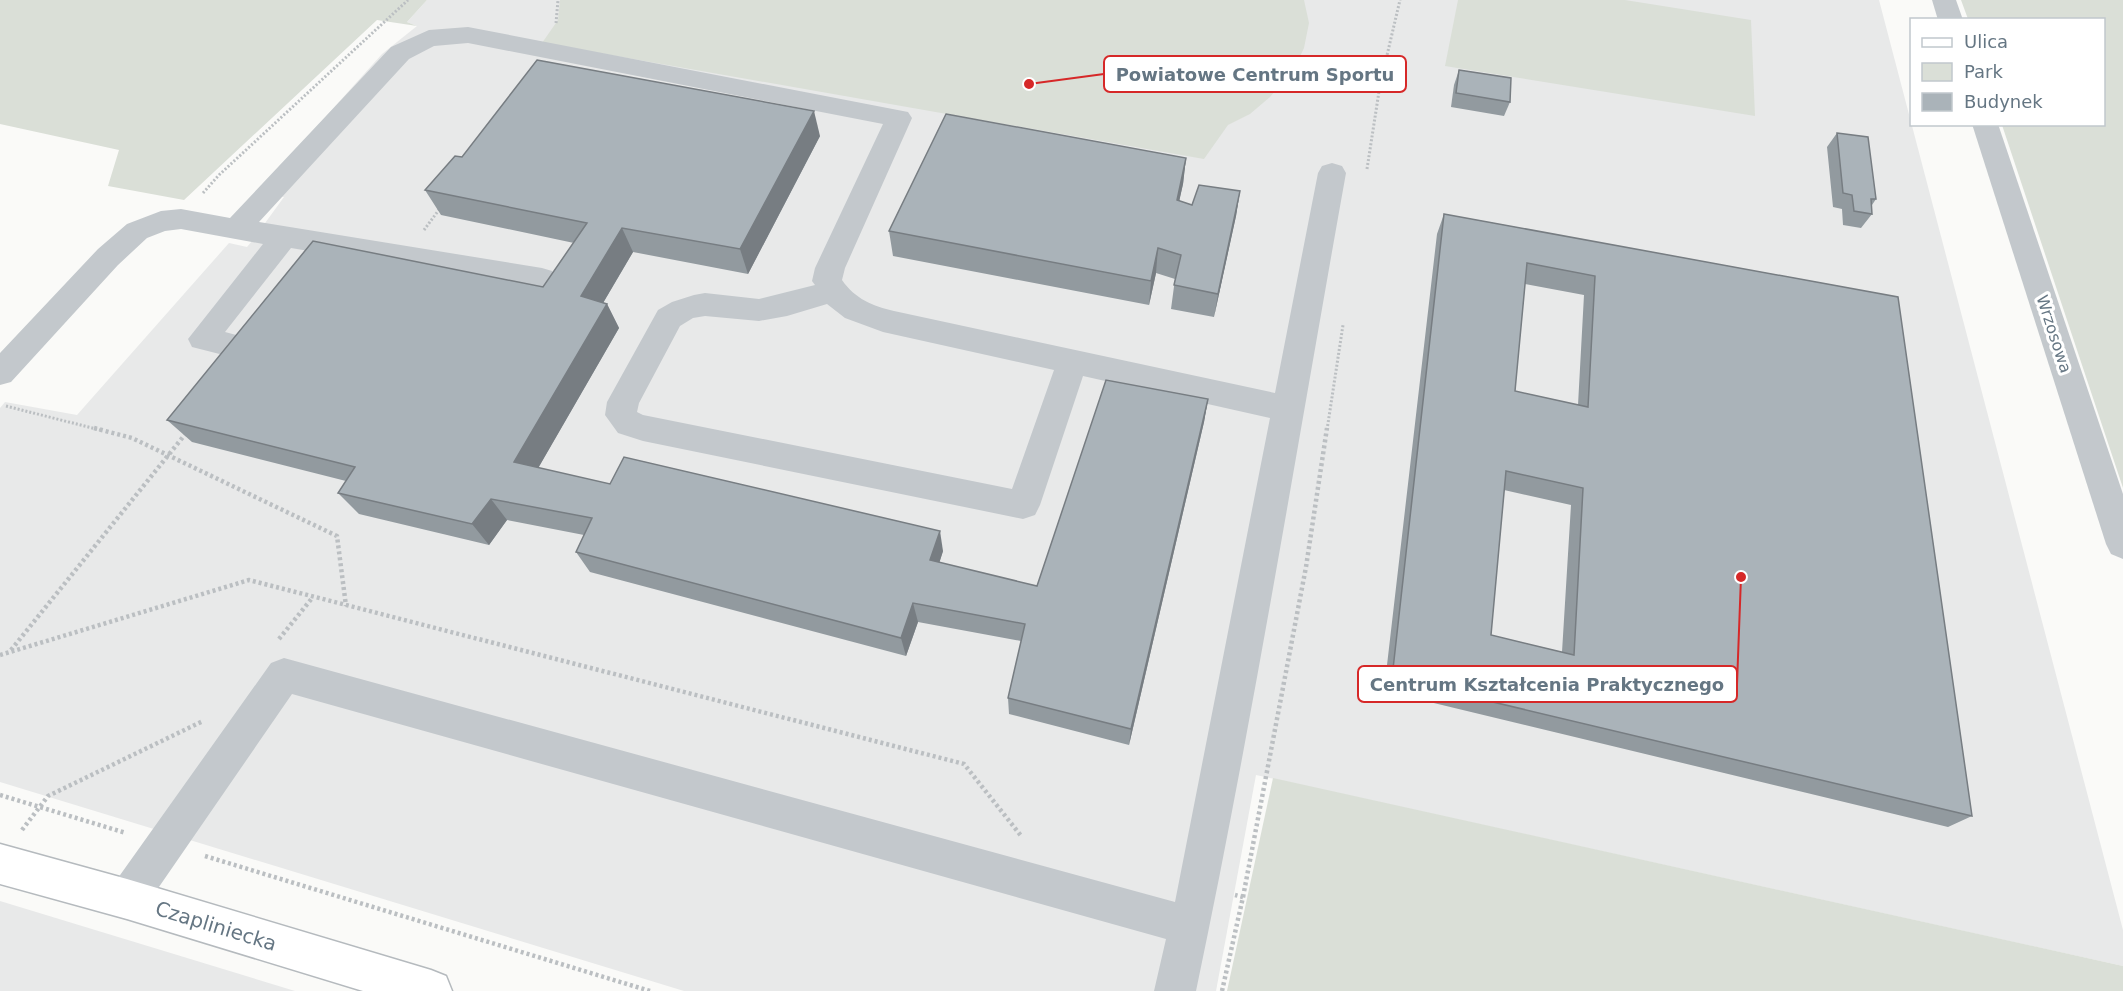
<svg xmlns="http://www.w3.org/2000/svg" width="2123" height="991" viewBox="0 0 2123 991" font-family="'DejaVu Sans',sans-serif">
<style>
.built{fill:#e8e9e9}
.green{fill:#dadfd7}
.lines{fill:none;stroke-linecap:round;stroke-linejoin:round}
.major-casing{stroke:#b5babe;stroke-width:3}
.path-far1{stroke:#bbbfc2;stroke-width:3;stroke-dasharray:2 2;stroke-linecap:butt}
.path{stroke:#bbbfc2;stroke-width:4.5;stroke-dasharray:3 3;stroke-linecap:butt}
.minor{fill:#c3c8cc;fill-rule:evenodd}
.major{fill:#fff;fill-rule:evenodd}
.wall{fill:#929a9f;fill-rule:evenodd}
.shaded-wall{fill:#777d82}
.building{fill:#aab3b9;stroke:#777d82;stroke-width:1.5;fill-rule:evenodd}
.labels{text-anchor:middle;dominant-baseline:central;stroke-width:6;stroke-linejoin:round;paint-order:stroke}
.street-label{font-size:16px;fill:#657683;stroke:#fff}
.near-street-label{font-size:20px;fill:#657683;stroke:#fff}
.leader{fill:none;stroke:#d62828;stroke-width:2}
.callout-dot{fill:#d62828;stroke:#fff;stroke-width:2}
.callout{fill:#fff;stroke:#d62828;stroke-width:2}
.callout-label{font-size:18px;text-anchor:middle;font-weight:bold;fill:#657683}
</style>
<rect width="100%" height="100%" fill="#fafaf8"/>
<!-- built -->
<g class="built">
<path d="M427 0H1879L2123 930V966L1256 775 1216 991H684L0 782V408L5 402 77 415 229 243 247 247 252 241 284 197 257 193 382 54 417 26 407 22Z"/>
<path d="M0 901 295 991H0Z"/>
</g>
<!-- green -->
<g class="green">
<path d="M0 0H427L407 22 417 26 377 20 184 200 108 186 119 150 0 124Z"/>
<path d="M560 0H1304L1309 23 1304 48 1294 69 1270 97 1250 114 1228 125 1204 159 542 43 558 20Z"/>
<path d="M1458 0H1625L1751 20 1755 116 1445 66Z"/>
<path d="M1961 0H2123V488L2002 125 2104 124V20L1968 19Z"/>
<path d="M1273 778 2123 966V991H1227Z"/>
</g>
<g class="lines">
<!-- major casing -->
<g class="major-casing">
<path id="major" d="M0 844 127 879 431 970 446 976 452 991H363L127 919 0 884Z"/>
</g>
<!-- path-far1 -->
<g class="path-far1">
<path d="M556 23 558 0"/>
<path d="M1367 169 1380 85 1400 0"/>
<path d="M203 193 219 175 408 0"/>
<path d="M424 230 441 207"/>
<path d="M6 406 100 430"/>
<path d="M1327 430 1343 325"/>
</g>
<!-- path -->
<g class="path">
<path d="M94 428 132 438 337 536 346 606"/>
<path d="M279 639 313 597"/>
<path d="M11 650 187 432"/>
<path d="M0 655 249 580 964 764 1022 837"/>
<path d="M0 795 126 833"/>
<path d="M22 830 48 796 203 721"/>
<path d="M205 856 650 991"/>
<path d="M1243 897 1306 567 1327 428"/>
<path d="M1222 991 1243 897 1235 895"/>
</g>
<!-- minor -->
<g class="minor">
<path d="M1932 0H1956L1963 20H1938Z"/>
<path d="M468 27 908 112 912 118 845 268 842 280C855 299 873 306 894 311L1275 393 1318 173 1322 166 1332 163 1342 166 1346 173C1297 446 1253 720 1196 991H1154L1166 939 292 694 141 913 127 919 113 913 107 899 113 885 271 663 284 658 1175 902 1270 418 1083 376 1040 505 1035 515 1023 519 643 441 618 433 605 415 607 402 658 310 672 302 694 295 705 293 759 299 815 285 812 281 815 268 883 124 468 43 434 46 409 59 259 222 542 268 552 271 557 279 552 287 542 290 291 248 225 332 274 345 278 353 274 361 263 365 192 347 188 339 263 244 181 229 165 231 147 238 118 265 11 382 0 385V353L98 249 127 224 161 211 181 209 230 218 391 47 429 30ZM827 304 845 318 883 332 1054 370 1012 489 643 415 637 412 639 403 680 326 693 318 705 316 759 321 787 316Z"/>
<path d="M1972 124H1998L2123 494V559L2111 554 2106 544Z"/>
</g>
<!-- major -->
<use href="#major" class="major"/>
</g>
<!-- wall -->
<g class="wall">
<path d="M1459 70 1510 102 1504 116 1451 107 1454 85Z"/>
<path d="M1837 133 1876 199 1872 205V214L1861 228 1843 225 1842 209 1833 207 1827 147Z"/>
<path d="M820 136 748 274 633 252 603 303 607 304 619 328 538 468 610 484 943 551 939 563 1037 586 1208 399 1204 422 1129 745 1009 714 1008 698 1021 641 918 622 906 656 590 572 576 552 584 535 507 520 489 545 359 514 338 493 346 481 192 442 167 420 543 287 574 243 441 215 425 190 462 157Z"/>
<path d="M1186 158 1183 184 1179 201 1192 205 1240 191 1236 216 1214 317 1171 309 1175 279 1156 273 1149 305 893 256 889 231Z"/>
<path d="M1444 214 1898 297 1972 816 1948 827 1384 691 1437 234ZM1525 284 1584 295 1578 405 1515 391ZM1504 490 1571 505 1562 652 1491 635Z"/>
</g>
<!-- shaded-wall -->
<g class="shaded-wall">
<path d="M814 111 820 136 748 274 740 249Z"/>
<path d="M1186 158 1183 184 1174 225 1177 200Z"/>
<path d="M1240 191 1236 216 1214 317 1218 294Z"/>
<path d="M622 228 633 252 593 320 581 296Z"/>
<path d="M1158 248 1156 273 1149 305 1151 281Z"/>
<path d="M607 304 619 328 529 484 514 462Z"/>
<path d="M1208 399 1204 422 1129 745 1131 729Z"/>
<path d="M491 499 507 520 489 545 472 524Z"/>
<path d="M940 531 943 551 934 580 930 560Z"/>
<path d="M913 603 918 622 906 656 901 638Z"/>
</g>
<!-- building -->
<g class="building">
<path d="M537 60 814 111 740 249 622 228 581 296 607 304 514 462 610 484 624 457 940 531 930 560 1037 586 1106 380 1208 399 1131 729 1008 698 1025 624 913 603 901 638 576 552 592 518 491 499 472 524 338 493 355 467 167 420 313 241 543 287 587 223 425 190 455 156 462 157Z"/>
<path d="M1459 70 1511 78 1510 102 1456 93Z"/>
<path d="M946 114 1186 158 1177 200 1192 205 1199 185 1240 191 1218 294 1174 285 1181 255 1158 248 1151 281 889 231Z"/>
<path d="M1837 133 1868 137 1876 199H1871L1872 214 1854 211 1852 195 1843 193Z"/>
<path d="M1444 214 1898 297 1972 816 1392 678ZM1527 263 1595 276 1588 407 1515 391ZM1506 471 1583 488 1574 655 1491 635Z"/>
</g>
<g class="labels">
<!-- street labels -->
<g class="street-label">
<text transform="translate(2054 334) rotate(72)">Wrzosowa</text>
</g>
<!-- near-street labels -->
<g class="near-street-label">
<text transform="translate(216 926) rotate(17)">Czapliniecka</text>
</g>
</g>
<!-- callouts -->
<path class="leader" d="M1029 84L1104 74M1741 577L1737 684"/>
<g class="callout-dot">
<circle cx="1029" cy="84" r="6"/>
<circle cx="1741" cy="577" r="6"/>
</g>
<g class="callout">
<rect x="1104" y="56" width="302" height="36" rx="6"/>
<rect x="1358" y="666" width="379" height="36" rx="6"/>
</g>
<g class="callout-label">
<text x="1255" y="81">Powiatowe Centrum Sportu</text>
<text x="1547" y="691">Centrum Kształcenia Praktycznego</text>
</g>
<!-- legend -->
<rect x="1910" y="18" width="195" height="108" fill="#ffffff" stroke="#c1c8cd" stroke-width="1.5"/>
<rect x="1922" y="38" width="30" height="9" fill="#ffffff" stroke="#c1c8cd" stroke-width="1.5"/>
<text x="1964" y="48" font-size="18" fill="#657683">Ulica</text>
<rect x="1922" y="63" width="30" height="18" fill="#dadfd7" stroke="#c1c8cd" stroke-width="1.5"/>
<text x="1964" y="78" font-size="18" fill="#657683">Park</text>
<rect x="1922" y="93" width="30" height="18" fill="#aab3b9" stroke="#c1c8cd" stroke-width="1.5"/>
<text x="1964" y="108" font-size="18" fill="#657683">Budynek</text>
</svg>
